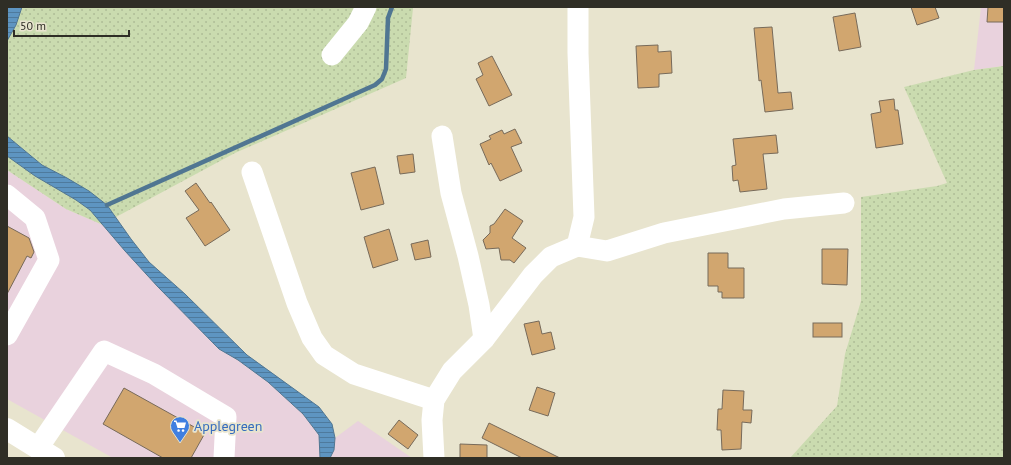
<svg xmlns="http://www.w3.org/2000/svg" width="1011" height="465" viewBox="0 0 1011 465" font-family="'PT Sans',sans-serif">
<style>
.commercial{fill:#e9d2dd}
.grass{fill:url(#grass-dots)}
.water{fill:url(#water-rules);stroke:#507692}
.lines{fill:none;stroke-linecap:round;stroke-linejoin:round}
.stream{stroke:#507692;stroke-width:4.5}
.building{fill:#d1a66f;stroke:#776a5a}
.minor{stroke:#fff;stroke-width:21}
.major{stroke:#fff;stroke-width:22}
.labels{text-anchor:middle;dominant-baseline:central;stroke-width:3.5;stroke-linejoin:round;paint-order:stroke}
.shop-label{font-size:14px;fill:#366cbe;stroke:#e8e4ce;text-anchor:start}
</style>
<defs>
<pattern id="grass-dots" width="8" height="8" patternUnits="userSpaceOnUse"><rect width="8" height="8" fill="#cadbaf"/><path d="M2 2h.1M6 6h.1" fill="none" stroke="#aebc96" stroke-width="1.8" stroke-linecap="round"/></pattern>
<pattern id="water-rules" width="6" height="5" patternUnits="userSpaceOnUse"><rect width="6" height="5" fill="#5e95c1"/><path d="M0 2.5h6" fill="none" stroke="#4e7a9d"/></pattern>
</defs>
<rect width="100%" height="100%" fill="#e8e4ce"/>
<!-- commercial -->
<g class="commercial">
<path d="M981 7H1004V66L974 70Z"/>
<path d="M7 170 66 209 103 225 125 251 219 349 238 360 268 382 303 414 319 435 320 458H113L7 399Z"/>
<path d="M358 421 412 458H330L334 450 335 438Z"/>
</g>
<!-- grass -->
<g class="grass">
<path d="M22 7H435L413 8 406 78 235 153 116 217 107 205 67 178 42 165 7 136V41L11 33Z"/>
<path d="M1004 66V458H790L837 406 845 354 861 301V197L937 186 947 183 904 87 974 70Z"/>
<path d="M7 156 35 176 76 200 90 210 103 225 66 209 7 170Z"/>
</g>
<!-- water -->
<g class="water">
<path d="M8 7H22L16 25 7 41V9Z"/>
<path d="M7 136 42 165 67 178 89 191 107 205 131 239 149 262 185 294 247 355 319 407 332 424 335 438 334 450 330 458H320L319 435 303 414 268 382 238 360 219 349 158 287 125 251 90 210 76 200 35 176 7 156Z"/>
</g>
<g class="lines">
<!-- stream -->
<path class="stream" d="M107 205 375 85 382 79 386 69 388 18 392 7"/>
</g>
<!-- building -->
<g class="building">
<path d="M911 7H935L939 18 917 25Z"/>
<path d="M988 7H1004V22H987Z"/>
<path d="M855 13 861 47 839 51 833 17Z"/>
<path d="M772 27 778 93 791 92 793 109 765 112 761 80 759 81 754 28Z"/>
<path d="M658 45V52L671 51 672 73 659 74V87L638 88 636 46Z"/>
<path d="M492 56 512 95 489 106 476 79 483 75 478 63Z"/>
<path d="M894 99 895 110H898L903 144 876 148 871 114 881 112 879 101Z"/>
<path d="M515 129 522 143 511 147 522 171 500 181 491 163 489 165 480 144 491 139 489 136 502 130 504 134Z"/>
<path d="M776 135 778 153 763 154 767 189 740 192 738 180 733 181 732 166 736 165 733 139Z"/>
<path d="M413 154 415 172 400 174 397 156Z"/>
<path d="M375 167 384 204 361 210 351 173Z"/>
<path d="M196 183 210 203 211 202 230 230 205 246 186 218 199 210 185 191Z"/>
<path d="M505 209 523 221 512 238 526 248 514 263 510 260H501L499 248 486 249 483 240 490 233V226L494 224Z"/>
<path d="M7 226 29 238 34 252 31 258 27 256 7 294Z"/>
<path d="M389 229 398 260 373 268 364 237Z"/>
<path d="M428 240 431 257 415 260 411 244Z"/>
<path d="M822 249H848L847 285 822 284Z"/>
<path d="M708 253H728V268H744V298H722V292H718V286H708Z"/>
<path d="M539 321 542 334 551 332 555 349 532 355 524 324Z"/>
<rect x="813" y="323" width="29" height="14"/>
<path d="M537 387 555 393 548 416 529 410Z"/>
<path d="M124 388 205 433 191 458H163L103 424Z"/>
<path d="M723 390 744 391 743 410H752L751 423 742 422 741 449 722 450 721 430H717L718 409H722Z"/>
<path d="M399 420 418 435 408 449 388 434Z"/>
<path d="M489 423 560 458H522L482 438Z"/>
<path d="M460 444 487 445V458H460Z"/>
</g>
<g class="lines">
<!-- minor -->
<g class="minor">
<path d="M332 55 358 23 366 7"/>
<path d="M442 136 451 193 468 256 479 305 484 339"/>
<path d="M252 172 297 303 312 338 324 355 354 374 434 400"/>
<path d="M7 195 35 218 49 260 7 335"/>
<path d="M577 246 607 251 664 233 784 209 844 203"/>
<path d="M38 448 104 351 154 374 226 417 224 458"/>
<path d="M434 458 432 420 434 400 452 371 484 339 533 275 551 257 577 246 584 217 578 53V7"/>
</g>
<!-- major -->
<path class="major" d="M7 429 54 458"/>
</g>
<!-- icons -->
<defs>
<g id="supermarket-pin" transform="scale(1)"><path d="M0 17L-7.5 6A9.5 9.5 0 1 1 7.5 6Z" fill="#3f7fe0" stroke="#e8e4ce"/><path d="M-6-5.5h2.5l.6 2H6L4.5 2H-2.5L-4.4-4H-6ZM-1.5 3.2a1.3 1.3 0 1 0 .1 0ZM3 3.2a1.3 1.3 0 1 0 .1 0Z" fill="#fff"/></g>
</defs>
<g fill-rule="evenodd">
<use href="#supermarket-pin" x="180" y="426"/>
</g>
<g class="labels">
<!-- shop labels -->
<g class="shop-label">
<text x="194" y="426">Applegreen</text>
</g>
</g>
<!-- border -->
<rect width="1011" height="465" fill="none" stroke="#2f2e26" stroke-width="16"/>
<!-- scale -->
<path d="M14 30v6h115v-6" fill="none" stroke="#2f2e26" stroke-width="2"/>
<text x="20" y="30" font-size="12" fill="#2f2e26" stroke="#e8e4ce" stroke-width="3" paint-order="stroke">50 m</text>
</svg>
